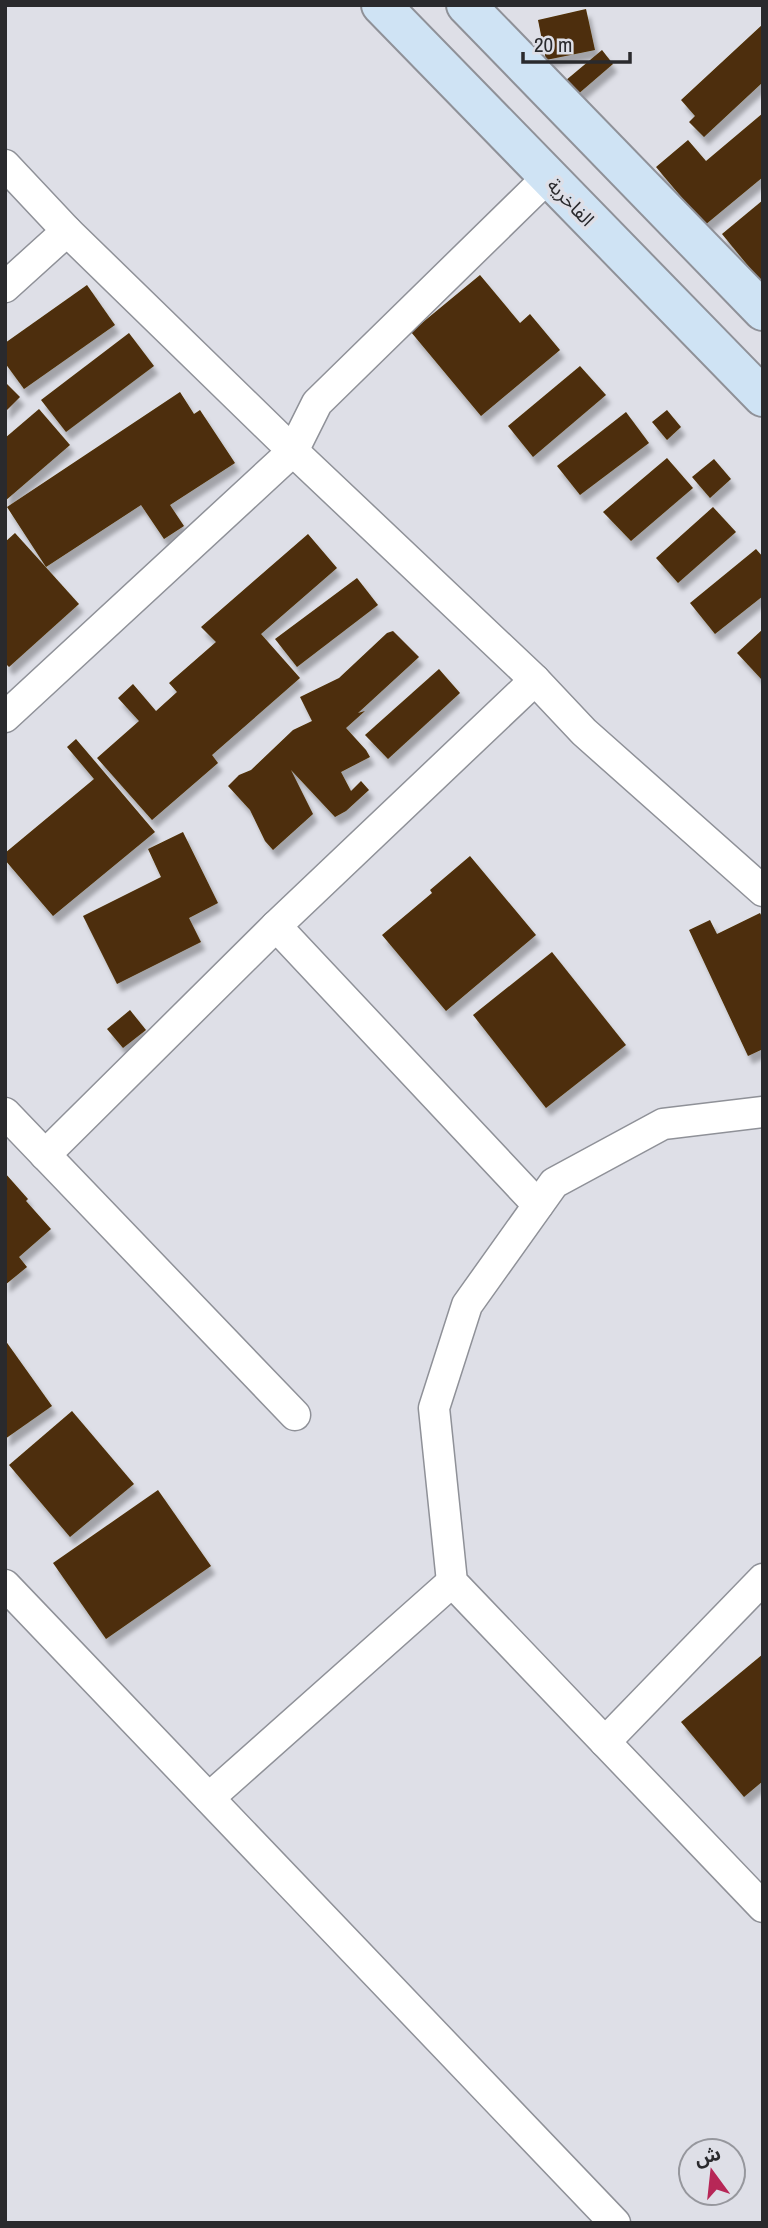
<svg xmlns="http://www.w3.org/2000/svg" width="768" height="2228" viewBox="0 0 768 2228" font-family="'Archivo Narrow','Noto Sans Arabic',sans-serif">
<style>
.building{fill:#4e2f07;filter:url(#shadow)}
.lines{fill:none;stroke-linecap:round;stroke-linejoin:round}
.street-casing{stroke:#8f9198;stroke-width:33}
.secondary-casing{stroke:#8f9198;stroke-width:42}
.street{stroke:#fff;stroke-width:30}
.secondary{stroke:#cfe3f4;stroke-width:38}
.labels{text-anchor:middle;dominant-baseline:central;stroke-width:7;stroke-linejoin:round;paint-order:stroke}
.street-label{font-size:19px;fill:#2a2a2d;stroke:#dedfe7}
</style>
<defs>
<filter id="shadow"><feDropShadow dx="4.5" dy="8" stdDeviation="2" flood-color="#0004"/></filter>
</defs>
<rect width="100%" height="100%" fill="#dedfe7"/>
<!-- building -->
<g class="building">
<path d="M586 9 595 50 546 60 538 20Z"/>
<path d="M763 24V82L704 137 689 122 695 116 681 100Z"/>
<path d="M602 50 613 64 577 95 565 81Z"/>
<path d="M763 113V161L761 162 763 177 705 225 656 167 688 140 706 161Z"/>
<path d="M763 200V284L722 234Z"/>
<path d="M480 275 520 323 530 314 560 350 481 416 411 332Z"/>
<path d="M87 285 115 325 24 389 5 363V343Z"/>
<path d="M129 333 154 366 66 432 41 400Z"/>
<path d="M580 366 606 395 533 457 508 426Z"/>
<path d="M5 382 20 397 5 412Z"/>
<path d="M180 392 194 414 200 410 235 463 170 505 184 526 164 539 141 505 46 567 7 507Z"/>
<path d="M39 409 70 445 5 501V438Z"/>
<path d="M667 410 681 427 667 440 652 422Z"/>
<path d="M626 412 649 443 580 495 557 466Z"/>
<path d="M667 458 693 488 631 541 603 512Z"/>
<path d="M714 459 731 479 710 498 692 477Z"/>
<path d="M713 507 736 532 678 583 656 558Z"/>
<path d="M15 533 79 604 9 667 5 663V542Z"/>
<path d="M308 534 337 568 261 634 300 678 212 755 218 763 152 820 97 758 139 721 118 698 133 684 156 711 177 692 169 683 216 642 201 627Z"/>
<path d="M756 549 763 557V596L715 634 690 603Z"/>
<path d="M357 578 378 605 297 667 275 639Z"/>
<path d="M763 629V681L737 653Z"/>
<path d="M393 631 419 657 358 713 365 711 346 728 366 750 370 757 341 772 351 791 361 781 369 790 346 811 335 817 291 770 313 814 273 850 265 841 250 810 228 786 239 775 251 770 293 730 312 721 300 697 339 678 387 633Z"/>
<path d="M439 669 460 693 388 759 365 735Z"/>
<path d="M76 739 155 832 53 916 5 860V853L94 779 67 747Z"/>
<path d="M183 832 218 903 189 918 201 942 117 984 83 916 161 877 148 849Z"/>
<path d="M470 856 536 935 446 1011 382 935 432 893 430 890Z"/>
<path d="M760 913 763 919V1049L748 1056 689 930 710 920 717 934Z"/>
<path d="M552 952 626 1045 546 1108 473 1015Z"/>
<path d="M130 1010 146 1030 123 1048 107 1029Z"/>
<path d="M5 1173 28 1199 26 1201 51 1229 19 1257 27 1267 5 1285Z"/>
<path d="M5 1340 52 1406 5 1439Z"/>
<path d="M72 1411 134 1484 70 1537 9 1465Z"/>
<path d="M158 1490 211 1566 106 1639 53 1563Z"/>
<path d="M763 1654V1781L744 1797 681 1722Z"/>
</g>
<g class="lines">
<!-- street casing -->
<g class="street-casing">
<g id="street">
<path d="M5 165 67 231 293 451 535 680 584 732 763 891"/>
<path d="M5 287 67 231"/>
<path d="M5 717 293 451 317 403 548 177"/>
<path d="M276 926 538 1205"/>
<path d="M763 1112 663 1124 554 1183 467 1305 434 1408 452 1582 763 1907"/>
<path d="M5 1113 295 1415"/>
<path d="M45 1155 276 926 535 680"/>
<path d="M5 1585 615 2223"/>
<path d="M605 1742 763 1579"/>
<path d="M209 1798 452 1582"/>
</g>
</g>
<!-- secondary casing -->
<g class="secondary-casing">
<g id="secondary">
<path d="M381 5 763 397"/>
<path d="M466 5 763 311"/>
</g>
</g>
<!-- street -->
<use href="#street" class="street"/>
<!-- secondary -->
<use href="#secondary" class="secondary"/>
</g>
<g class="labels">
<!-- street labels -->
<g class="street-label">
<text transform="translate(571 202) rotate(46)">الفاخرية</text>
</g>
</g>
<!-- border -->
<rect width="768" height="2228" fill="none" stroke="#2a2a2d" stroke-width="14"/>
<!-- north arrow -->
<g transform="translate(712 2172) rotate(345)"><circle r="33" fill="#dedfe7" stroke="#96979d" stroke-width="2"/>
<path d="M0-5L12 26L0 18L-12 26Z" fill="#b72757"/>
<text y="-10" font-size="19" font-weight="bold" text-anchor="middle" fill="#2a2a2d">ش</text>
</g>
<!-- scale -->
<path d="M523 52v10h107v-10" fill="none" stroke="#2a2a2d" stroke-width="3.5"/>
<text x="534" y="52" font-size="21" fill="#2a2a2d" stroke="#dedfe7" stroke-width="5" paint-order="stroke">20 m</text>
</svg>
